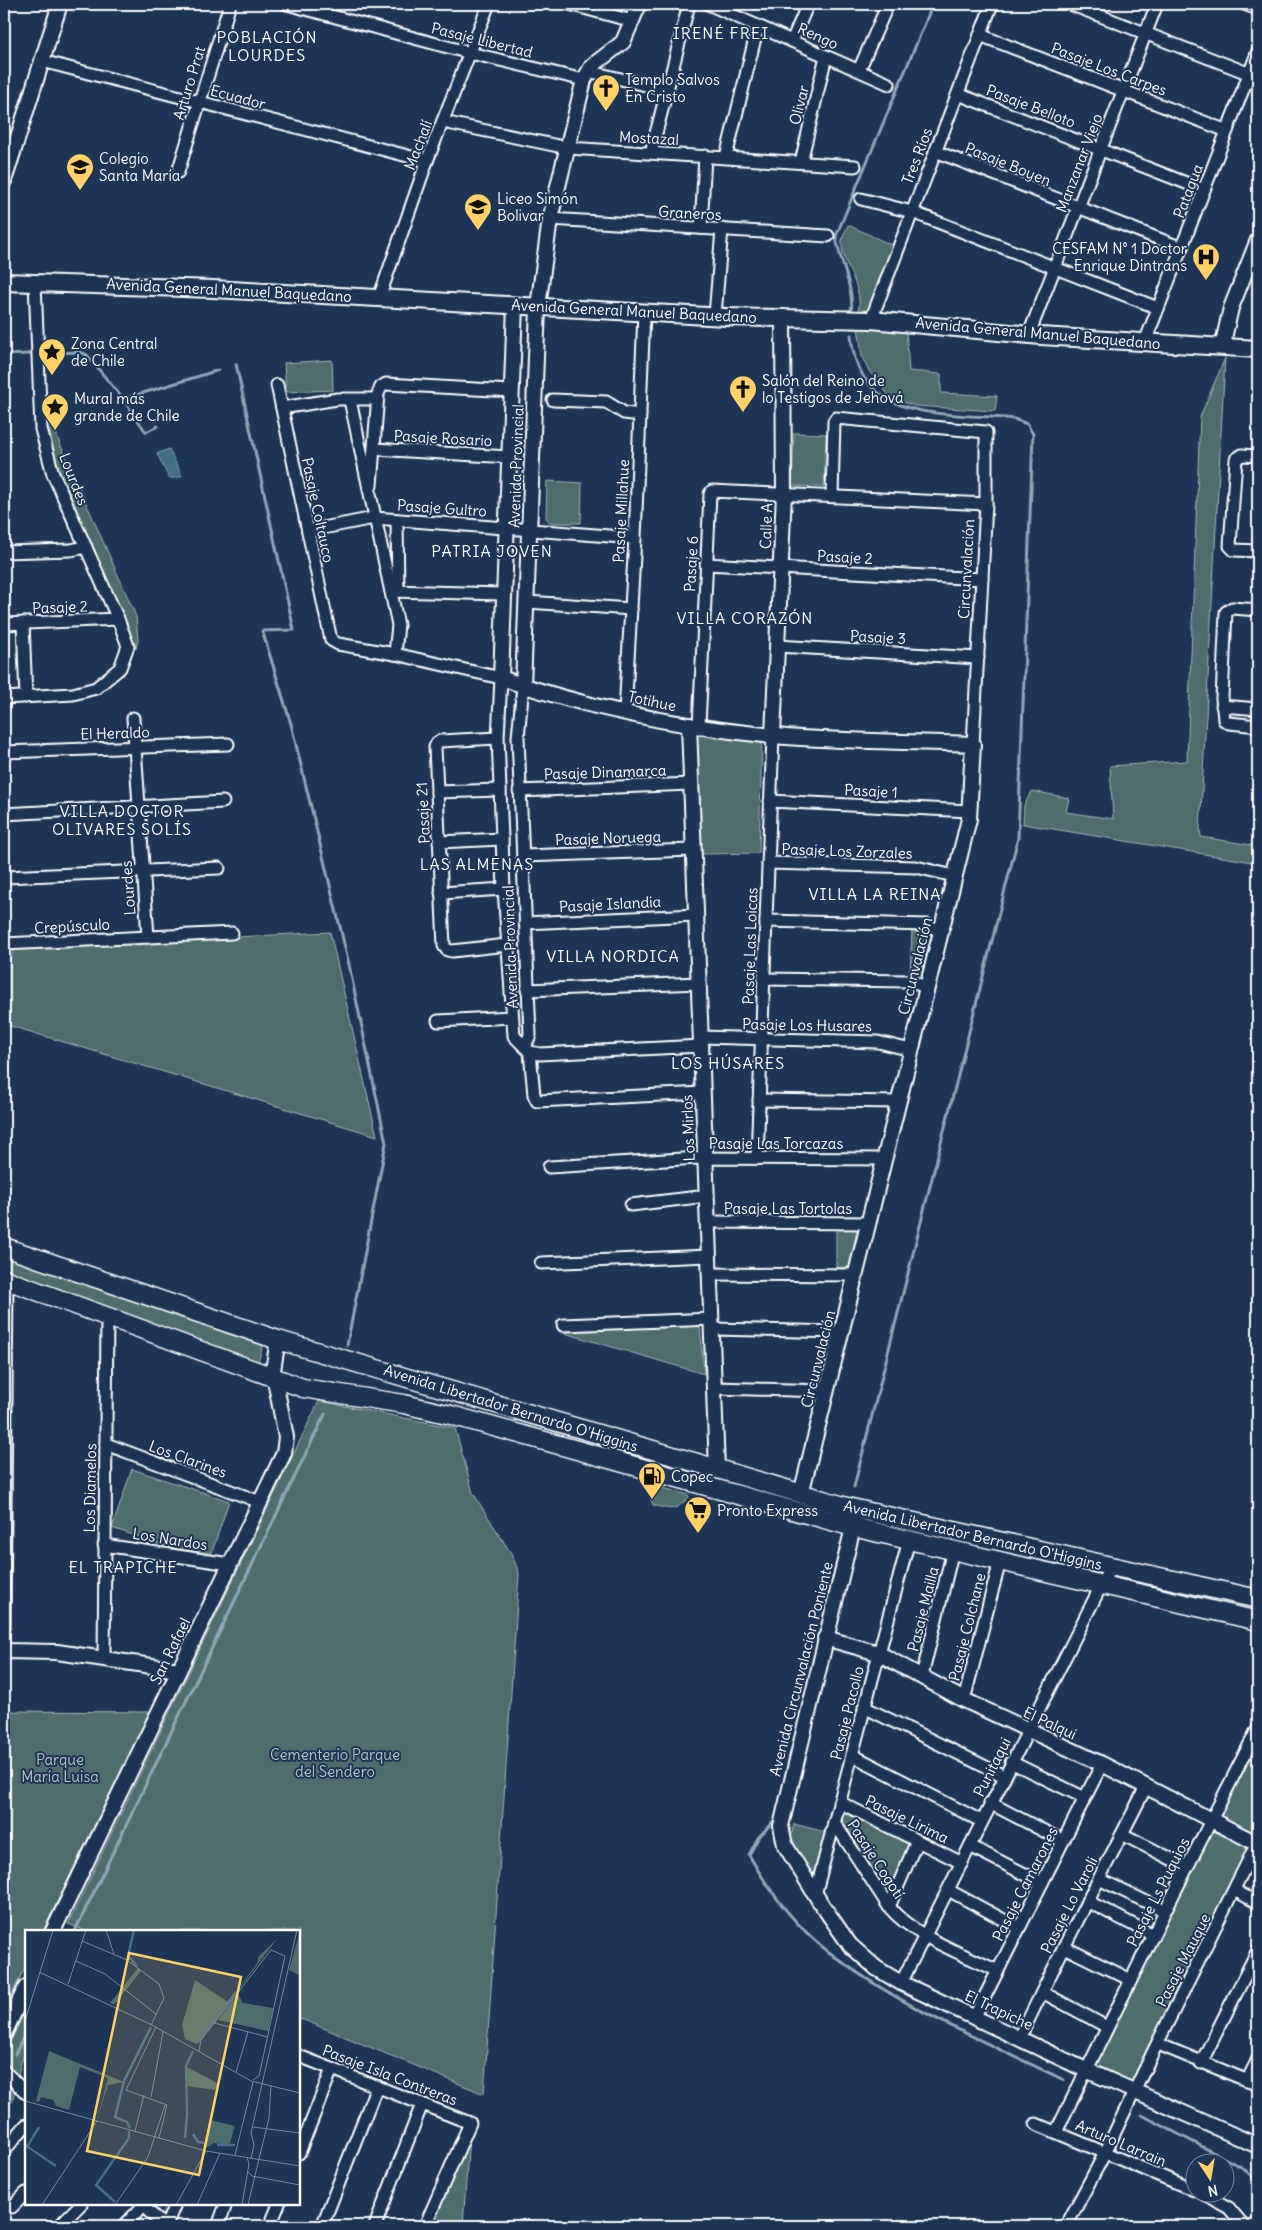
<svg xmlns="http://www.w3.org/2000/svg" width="1262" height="2230" viewBox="0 0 1262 2230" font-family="Delius,sans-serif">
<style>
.green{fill:#4e6e6d;stroke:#a6b6b6}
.water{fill:#426e88;stroke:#8ea8b8}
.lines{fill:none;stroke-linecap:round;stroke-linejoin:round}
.stream{stroke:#8ea8b8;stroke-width:3}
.minor-casing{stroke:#fff;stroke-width:15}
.tertiary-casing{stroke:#fff;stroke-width:18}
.secondary-casing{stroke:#fff;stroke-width:20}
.primary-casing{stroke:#fff;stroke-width:21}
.minor{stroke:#1d3557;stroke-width:11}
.tertiary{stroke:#1d3557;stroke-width:14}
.secondary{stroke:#1d3557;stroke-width:16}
.primary{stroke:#1d3557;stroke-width:18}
.labels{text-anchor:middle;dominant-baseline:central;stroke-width:4;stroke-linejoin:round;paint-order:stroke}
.street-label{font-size:15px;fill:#fff;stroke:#1d3557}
.poi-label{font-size:15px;fill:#fff;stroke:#1d3557;text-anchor:start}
.park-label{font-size:15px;fill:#b8c5c5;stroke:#1d3557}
.neighbourhood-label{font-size:16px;letter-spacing:1px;fill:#fff;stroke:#1d3557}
.inset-river{fill:none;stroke:#426e88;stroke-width:2.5}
.inset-road{fill:none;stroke:#77869a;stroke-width:1}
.view{fill:#ffd166;fill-opacity:0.15;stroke:#ffd166;stroke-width:2.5}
.inset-edge{fill:none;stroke:#fff;stroke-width:2.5}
</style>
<rect width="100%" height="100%" fill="#1d3557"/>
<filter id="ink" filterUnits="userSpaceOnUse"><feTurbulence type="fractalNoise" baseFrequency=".02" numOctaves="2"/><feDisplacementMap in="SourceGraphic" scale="10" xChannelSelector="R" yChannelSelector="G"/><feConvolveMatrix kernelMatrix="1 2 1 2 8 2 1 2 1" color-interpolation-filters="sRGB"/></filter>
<g filter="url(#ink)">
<!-- green -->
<g class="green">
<path d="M848 225 898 248 871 315H857C867 287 839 264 842 240 843 235 846 230 848 225Z"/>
<path d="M858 327 906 329 909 371 941 374V393L997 396 995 411 915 406 890 397 869 371 862 357Z"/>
<path d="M1225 358 1200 829 1201 837 1258 846V863L1023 824 1024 805 1032 791 1069 798 1066 812 1113 819 1110 766 1187 761 1200 417Z"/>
<path d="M332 360 333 390 286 392 284 363Z"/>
<path d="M43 408H56L55 415 58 425 55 427 57 437 136 616 138 640 136 649 57 470 48 447Z"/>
<path d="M794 433 826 434 824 487 792 486Z"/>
<path d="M547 481 582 483 581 523H551L546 518Z"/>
<path d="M695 735 762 739 759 853 701 854Z"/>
<path d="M912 929 926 931 932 935 922 979 910 974Z"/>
<path d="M330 932 377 1136 4 1024V979L14 949Z"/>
<path d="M836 1228H857L850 1267 836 1268Z"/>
<path d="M4 1256 264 1341 257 1366 4 1274Z"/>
<path d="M700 1325 704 1374 558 1331Z"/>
<path d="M319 1401 455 1428 473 1493 512 1555 519 1573 484 2094 299 2018V1931H86L68 1924Z"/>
<path d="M132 1469 229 1501 209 1561 112 1528Z"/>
<path d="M649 1484 688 1495 689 1497C674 1512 672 1510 653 1505L646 1485Z"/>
<path d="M4 1711 150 1712 43 1931H26V1965L4 2011Z"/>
<path d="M1258 1733V1835L1130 2086 1090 2067Z"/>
<path d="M845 1808 913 1841 889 1896 841 1818Z"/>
<path d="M794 1824 825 1832 813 1879 791 1837Z"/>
<path d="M26 2009V2052L21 2062 13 2099 4 2115V2055Z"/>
<path d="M469 2136 463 2226H431Z"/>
</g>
<!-- water -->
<path class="water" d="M169 449 182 476 176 478H169L157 454Z"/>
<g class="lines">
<!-- stream -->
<g class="stream">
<path d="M851 313C855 287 839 262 836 236L933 4"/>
<path d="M851 335C857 425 949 412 1014 419L1027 424 1033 434 1018 838 854 1487"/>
<path d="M4 355 80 352 87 355 123 399 146 432 158 426"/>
<path d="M236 364 294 630 262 631"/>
<path d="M123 399 219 370"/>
<path d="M263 633 291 724 348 960 386 1143 347 1345"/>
<path d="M837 1564 843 1540"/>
<path d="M778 1816 758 1838 749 1855C768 1889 794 1924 825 1949 895 2005 984 2041 1064 2080"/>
<path d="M75 1931 325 1414"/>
<path d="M15 2054 26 2032"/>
<path d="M1142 2115 1243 2168 1258 2182"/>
</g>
<!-- minor casing -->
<g class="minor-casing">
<g id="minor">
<path d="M287 4 470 53 584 80"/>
<path d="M569 4 632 21"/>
<path d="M708 4 889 84"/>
<path d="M1070 4 1258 77"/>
<path d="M1244 4 1258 9"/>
<path d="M980 35 1227 131"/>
<path d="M792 41 808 4"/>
<path d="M42 61 427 161"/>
<path d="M859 70 888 4"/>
<path d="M588 71 666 90"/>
<path d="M958 94 1204 190"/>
<path d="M443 122 568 148 855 166"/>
<path d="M935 151 1182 248"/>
<path d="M651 153 689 4"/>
<path d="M726 157 758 26"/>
<path d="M801 162 826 56"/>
<path d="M178 172 230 4"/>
<path d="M861 199 912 212 1158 308"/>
<path d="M550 219 828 236"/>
<path d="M701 228 705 156"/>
<path d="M379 298 427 161 489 4"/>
<path d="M715 316 722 229"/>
<path d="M871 320 992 4"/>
<path d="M1029 334 1157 4"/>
<path d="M1145 342 1258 51"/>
<path d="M277 385 331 640 338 644 395 654 501 678 498 738 504 889 514 1036 530 1052 540 1054 701 1046"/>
<path d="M350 400 398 625 395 654"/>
<path d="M553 400 606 402 624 413 640 415"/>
<path d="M282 408 337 399H378"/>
<path d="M375 449 509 457"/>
<path d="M1258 456 1242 455 1236 459 1230 546 1234 550 1258 551"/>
<path d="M371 486 378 394 381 387 386 384 511 391"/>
<path d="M832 496 834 421 836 418 986 432V504L973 744"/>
<path d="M397 520 398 591"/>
<path d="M308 531 374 518 635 538"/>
<path d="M4 552 71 550 86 547"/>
<path d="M706 564 982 579"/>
<path d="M391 591 502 594"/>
<path d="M527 602 631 609"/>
<path d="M1258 610 1232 608 1226 612 1222 698 1224 720 1229 723 1258 726"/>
<path d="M23 623 26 697"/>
<path d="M4 624 118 619"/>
<path d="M777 646 978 658"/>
<path d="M523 686 518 737 530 1035 525 1047"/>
<path d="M4 698 73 694 96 688 120 668 128 646 118 619 53 474 41 429 35 283"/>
<path d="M1222 706 1258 709"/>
<path d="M625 712 635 538 644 312"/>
<path d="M133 718 148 937"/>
<path d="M699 726 710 494 712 491 986 504"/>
<path d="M498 738 440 741 437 743 435 747 444 946 447 950 452 951 507 945"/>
<path d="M4 752 228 744"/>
<path d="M519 791 691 784"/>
<path d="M437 792 500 790"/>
<path d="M770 801 970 811"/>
<path d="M4 814 223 802"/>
<path d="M439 842 502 839"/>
<path d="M523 856 693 850"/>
<path d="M768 863 916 867 954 876"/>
<path d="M4 877 219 868"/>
<path d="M441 893 504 889"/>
<path d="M766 921 928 925 941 932"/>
<path d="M525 923 696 915"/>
<path d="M4 944 232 933"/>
<path d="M764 979 909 981 926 987"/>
<path d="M527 990 699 983"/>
<path d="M438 1021 512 1017"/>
<path d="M701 1037 878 1042 911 1050"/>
<path d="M530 1052 534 1095 537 1101 703 1093"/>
<path d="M759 1100 898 1102"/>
<path d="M757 1158 773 735"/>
<path d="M549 1167 699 1158 884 1159"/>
<path d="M631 1205 707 1196"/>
<path d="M708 1222 868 1223"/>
<path d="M541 1263 709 1256"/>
<path d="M710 1274 854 1275"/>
<path d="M563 1325 712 1319"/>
<path d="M712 1329 841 1332"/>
<path d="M714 1388 827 1391"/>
<path d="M106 1444 260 1502"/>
<path d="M104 1545 230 1564"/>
<path d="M4 1627 7 1281"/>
<path d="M104 1658 107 1318"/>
<path d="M922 1676 953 1550"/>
<path d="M964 1700 1000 1561"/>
<path d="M864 1707 1004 1776"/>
<path d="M852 1755 981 1821"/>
<path d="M1011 1762 1085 1798"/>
<path d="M839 1802 962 1863"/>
<path d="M990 1803 1063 1841"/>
<path d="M834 1822 889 1907C914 1937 963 1954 998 1971"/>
<path d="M1122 1834 1187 1867"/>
<path d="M970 1846 1042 1883"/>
<path d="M1099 1879 1165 1911"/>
<path d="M948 1890 1019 1928"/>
<path d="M1234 1890 1258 1903"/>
<path d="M815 1895 909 1540"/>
<path d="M1087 1901 1153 1935"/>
<path d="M889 1907 917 1841"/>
<path d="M1064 1947 1131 1980"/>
<path d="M901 1983 1111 1566"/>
<path d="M1042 1992 1107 2027"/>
<path d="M975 2016 1102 1764"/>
<path d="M1020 2037 1064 1947 1146 1787"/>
<path d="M1158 2044 1258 2085"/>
<path d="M299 2056 470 2123 425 2226"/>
<path d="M1201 2063 1258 1950"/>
<path d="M4 2071 26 2093"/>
<path d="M1247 2081 1258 2059"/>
<path d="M1036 2124 1194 2190"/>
<path d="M1056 2132 1165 1911 1258 1728"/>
<path d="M4 2151 26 2125"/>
<path d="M299 2153 332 2069"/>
<path d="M1200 2192 1229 2208 1244 2226"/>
<path d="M141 2204 164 2226"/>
<path d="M12 2207 26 2193"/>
<path d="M59 2226 81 2204"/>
<path d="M124 2226 143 2206"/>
<path d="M166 2226 175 2204"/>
<path d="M218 2226 226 2204"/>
<path d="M270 2226 279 2204"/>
<path d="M322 2226 377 2086"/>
<path d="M375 2226 422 2104"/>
<path d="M1066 2226 1105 2153 1153 2052 1258 1841"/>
</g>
</g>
<!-- tertiary casing -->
<g class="tertiary-casing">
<g id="tertiary">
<path d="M4 181 60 4"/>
<path d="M515 305 501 678C584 707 677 726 764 735 833 742 904 741 973 744L969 819 801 1494"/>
<path d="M1222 347 1231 308 1258 240"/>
<path d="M523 686 538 307 550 219 584 80 592 66 623 42 639 4"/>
<path d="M689 725 717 1470"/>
<path d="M773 735 784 493 783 317"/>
<path d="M855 1510V1519L781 1826 785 1845 820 1902 850 1945 876 1968 901 1983 1086 2070 1258 2146"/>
<path d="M825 1638 878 1653 964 1700 1102 1764 1258 1844"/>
<path d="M4 1651 57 1652 179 1670"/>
<path d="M53 1931 284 1453 286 1437 273 1370 278 1340"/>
<path d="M4 2034 26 1987"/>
</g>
</g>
<!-- secondary casing -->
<g class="secondary-casing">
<path id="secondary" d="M4 282 213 289 726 317 871 320 1041 336 1258 349"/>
</g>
<!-- primary casing -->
<g class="primary-casing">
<g id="primary">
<path d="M4 1247 278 1340 847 1507 1258 1599"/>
<path d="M4 1279 303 1388 404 1404 451 1415 853 1527 1258 1621"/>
</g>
</g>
<!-- minor -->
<use href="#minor" class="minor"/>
<!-- tertiary -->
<use href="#tertiary" class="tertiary"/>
<!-- secondary -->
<use href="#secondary" class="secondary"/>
<!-- primary -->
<use href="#primary" class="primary"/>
</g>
</g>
<!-- icons -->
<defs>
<g id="church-pin" transform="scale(1.4375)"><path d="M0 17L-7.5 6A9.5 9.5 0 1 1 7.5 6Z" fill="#ffd166" stroke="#1d3557"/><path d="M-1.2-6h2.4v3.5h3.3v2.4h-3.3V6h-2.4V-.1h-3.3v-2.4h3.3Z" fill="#111"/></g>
<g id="school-pin" transform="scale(1.4375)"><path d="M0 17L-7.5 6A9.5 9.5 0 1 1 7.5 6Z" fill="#ffd166" stroke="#1d3557"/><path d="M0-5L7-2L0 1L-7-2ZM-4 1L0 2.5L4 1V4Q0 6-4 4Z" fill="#111"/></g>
<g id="hospital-pin" transform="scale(1.4375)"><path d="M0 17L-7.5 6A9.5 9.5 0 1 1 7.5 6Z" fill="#ffd166" stroke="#1d3557"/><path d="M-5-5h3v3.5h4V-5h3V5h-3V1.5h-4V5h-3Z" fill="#111"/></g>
<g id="sight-pin" transform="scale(1.4375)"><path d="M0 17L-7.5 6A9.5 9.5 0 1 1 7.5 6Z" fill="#ffd166" stroke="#1d3557"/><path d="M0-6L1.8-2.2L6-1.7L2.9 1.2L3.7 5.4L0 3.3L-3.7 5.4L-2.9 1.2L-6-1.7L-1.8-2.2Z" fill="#111"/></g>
<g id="fuel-pin" transform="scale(1.4375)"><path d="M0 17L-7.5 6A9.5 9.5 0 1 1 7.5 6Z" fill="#ffd166" stroke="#1d3557"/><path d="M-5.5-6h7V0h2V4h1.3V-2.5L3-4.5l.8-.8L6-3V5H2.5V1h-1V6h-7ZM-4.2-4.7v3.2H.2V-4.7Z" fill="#111"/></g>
<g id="supermarket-pin" transform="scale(1.4375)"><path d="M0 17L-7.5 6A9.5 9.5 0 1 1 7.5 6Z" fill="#ffd166" stroke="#1d3557"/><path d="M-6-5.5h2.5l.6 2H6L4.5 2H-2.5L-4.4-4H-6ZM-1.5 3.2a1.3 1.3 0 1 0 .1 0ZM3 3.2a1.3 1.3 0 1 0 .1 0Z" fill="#111"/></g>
</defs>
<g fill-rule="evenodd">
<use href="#church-pin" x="606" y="88"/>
<use href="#school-pin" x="80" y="167"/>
<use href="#school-pin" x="478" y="207"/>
<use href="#hospital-pin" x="1206" y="257"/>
<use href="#sight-pin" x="52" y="352"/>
<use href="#church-pin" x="743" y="389"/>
<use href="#sight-pin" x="55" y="407"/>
<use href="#fuel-pin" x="652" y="1476"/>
<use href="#supermarket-pin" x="698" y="1510"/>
</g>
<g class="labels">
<!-- street labels -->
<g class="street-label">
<text transform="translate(818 36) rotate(24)">Rengo</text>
<text transform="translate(482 40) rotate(14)">Pasaje Libertad</text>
<text transform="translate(1109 69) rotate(21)">Pasaje Los Carpes</text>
<text transform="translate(189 83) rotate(-73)">Arturo Prat</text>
<text transform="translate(238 97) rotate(15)">Ecuador</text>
<text transform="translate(799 105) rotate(-76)">Olivar</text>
<text transform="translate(1031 106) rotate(21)">Pasaje Belloto</text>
<text transform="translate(649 138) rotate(3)">Mostazal</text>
<text transform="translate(418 145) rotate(-69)">Machalí</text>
<text transform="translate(917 156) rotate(-69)">Tres Ríos</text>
<text transform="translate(1079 163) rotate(-69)">Manzanar Viejo</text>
<text transform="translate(1008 164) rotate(22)">Pasaje Boyen</text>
<text transform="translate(1188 191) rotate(-69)">Patagua</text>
<text transform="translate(690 213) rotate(3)">Graneros</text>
<text transform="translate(229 290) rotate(3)">Avenida General Manuel Baquedano</text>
<text transform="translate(634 311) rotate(3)">Avenida General Manuel Baquedano</text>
<text transform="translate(1038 333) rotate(5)">Avenida General Manuel Baquedano</text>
<text transform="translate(443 438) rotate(3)">Pasaje Rosario</text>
<text transform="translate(516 466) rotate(-88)">Avenida Provincial</text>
<text transform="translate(74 479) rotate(68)">Lourdes</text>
<text transform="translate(442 508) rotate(4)">Pasaje Gultro</text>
<text transform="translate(318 510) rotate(78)">Pasaje Coltauco</text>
<text transform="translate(621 511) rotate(-87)">Pasaje Millahue</text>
<text transform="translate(766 526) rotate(-88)">Calle A</text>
<text transform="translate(845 557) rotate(3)">Pasaje 2</text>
<text transform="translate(691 564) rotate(-87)">Pasaje 6</text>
<text transform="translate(966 569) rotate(-87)">Circunvalación</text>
<text transform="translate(60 607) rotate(-2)">Pasaje 2</text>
<text transform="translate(878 637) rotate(3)">Pasaje 3</text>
<text transform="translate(652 701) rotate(12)">Totihue</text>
<text transform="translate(115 733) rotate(-2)">El Heraldo</text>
<text transform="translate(605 772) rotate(-2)">Pasaje Dinamarca</text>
<text transform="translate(871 791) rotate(3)">Pasaje 1</text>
<text transform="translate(423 813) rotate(-93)">Pasaje 21</text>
<text transform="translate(608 838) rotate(-2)">Pasaje Noruega</text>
<text transform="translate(847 851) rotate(2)">Pasaje Los Zorzales</text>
<text transform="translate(128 888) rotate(-94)">Lourdes</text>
<text transform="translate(610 904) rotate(-3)">Pasaje Islandia</text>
<text transform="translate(72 926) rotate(-3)">Crepúsculo</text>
<text transform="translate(750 946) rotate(-88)">Pasaje Las Loicas</text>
<text transform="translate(510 947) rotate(-92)">Avenida Provincial</text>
<text transform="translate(915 966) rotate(-76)">Circunvalación</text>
<text transform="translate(807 1025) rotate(1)">Pasaje Los Husares</text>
<text transform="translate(688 1128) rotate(-92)">Los Mirlos</text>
<text x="776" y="1143">Pasaje Las Torcazas</text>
<text x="788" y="1208">Pasaje Las Tortolas</text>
<text transform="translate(818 1359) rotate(-76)">Circunvalación</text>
<text transform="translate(511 1408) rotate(17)">Avenida Libertador Bernardo O'Higgins</text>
<text transform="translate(188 1459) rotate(20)">Los Clarines</text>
<text transform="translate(90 1488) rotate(-89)">Los Diamelos</text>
<text transform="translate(973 1535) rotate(13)">Avenida Libertador Bernardo O'Higgins</text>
<text transform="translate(170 1539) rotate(9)">Los Nardos</text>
<text transform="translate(923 1609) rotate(-76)">Pasaje Mailla</text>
<text transform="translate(967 1627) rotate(-76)">Pasaje Colchane</text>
<text transform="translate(170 1651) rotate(-64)">San Rafael</text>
<text transform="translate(801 1669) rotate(-76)">Avenida Circunvalación Poniente</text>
<text transform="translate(847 1713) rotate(-76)">Pasaje Pacollo</text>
<text transform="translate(1050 1723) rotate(25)">El Palqui</text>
<text transform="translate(992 1767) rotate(-63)">Punitaqui</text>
<text transform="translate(907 1819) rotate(26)">Pasaje Lirima</text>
<text transform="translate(876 1859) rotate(57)">Pasaje Cogotí</text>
<text transform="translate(1025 1884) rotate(-63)">Pasaje Camarones</text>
<text transform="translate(1158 1892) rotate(-63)">Pasaje Ls Puquios</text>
<text transform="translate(1069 1905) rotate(-63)">Pasaje Lo Varoli</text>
<text transform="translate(1183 1960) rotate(-63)">Pasaje Mauque</text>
<text transform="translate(999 2010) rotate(25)">El Trapiche</text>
<text transform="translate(390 2075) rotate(21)">Pasaje Isla Contreras</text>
<text transform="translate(1121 2143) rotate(23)">Arturo Larrain</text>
</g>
<!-- poi labels -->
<g class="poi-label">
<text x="625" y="79">Templo Salvos<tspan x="625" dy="17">En Cristo</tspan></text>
<text x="99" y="158">Colegio<tspan x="99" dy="17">Santa María</tspan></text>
<text x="497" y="198">Liceo Simón<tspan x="497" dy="17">Bolivar</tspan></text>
<text x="1187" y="248" text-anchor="end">CESFAM N° 1 Doctor<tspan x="1187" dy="17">Enrique Dintrans</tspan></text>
<text x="71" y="343">Zona Central<tspan x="71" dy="17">de Chile</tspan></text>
<text x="762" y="380">Salón del Reino de<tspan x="762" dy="17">lo Testigos de Jehová</tspan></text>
<text x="74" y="398">Mural más<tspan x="74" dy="17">grande de Chile</tspan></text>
<text x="671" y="1476">Copec</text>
<text x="717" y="1510">Pronto Express</text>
</g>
<!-- park labels -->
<g class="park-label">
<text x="335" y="1754">Cementerio Parque<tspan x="335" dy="17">del Sendero</tspan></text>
<text x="60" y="1759">Parque<tspan x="60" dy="17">María Luisa</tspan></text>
</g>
<!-- neighbourhood labels -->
<g class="neighbourhood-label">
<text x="721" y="33">IRENÉ FREI</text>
<text x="267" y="37">POBLACIÓN<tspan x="267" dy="18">LOURDES</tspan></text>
<text x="492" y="551">PATRIA JOVEN</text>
<text x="745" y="618">VILLA CORAZÓN</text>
<text x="122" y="811">VILLA DOCTOR<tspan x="122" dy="18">OLIVARES SOLÍS</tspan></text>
<text x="477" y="864">LAS ALMENAS</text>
<text x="875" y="894">VILLA LA REINA</text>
<text x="613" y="956">VILLA NORDICA</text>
<text x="728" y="1063">LOS HÚSARES</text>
<text x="123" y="1567">EL TRAPICHE</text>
</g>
</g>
<!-- overview -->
<g transform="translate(25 1930)">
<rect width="275" height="275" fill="#1d3557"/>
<path d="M275 1V46L264 40ZM252 9 172 114 160 109 157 95 170 50 203 72 233 32V27ZM113 38 116 41 89 75 85 73ZM213 64 218 73 248 78 243 101 193 90ZM24 121 99 152 83 155 72 190 83 148 55 137 44 180 31 176 28 170 16 167 14 172 11 171ZM162 137 194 154 190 160 162 156ZM186 190 210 196 204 216 189 213 181 218Z" fill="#4e6e6d"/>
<path class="inset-river" d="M109 0 103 26 112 36M172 113 211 62M162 184 161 136 168 121M105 198 102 192 90 187 99 151 126 97M168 204 173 212 180 213M160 208 162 184M0 215 31 236M192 215H210M2 217 14 197M90 272 71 255 104 208V201"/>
<path class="inset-road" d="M81 0 89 24M57 11 102 30 134 54 139 68 126 95M51 31 80 44 131 84M14 42 127 95 226 151 275 163M43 54 61 0M0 91 28 0M189 93 243 107M131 97 101 160 142 175 134 208M174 121 176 110 246 20 260 26 234 146 228 150M211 142 223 102M126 167 138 102M0 171 181 221 275 236M228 197 275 203M110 201 119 165M210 225 228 152M226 229 229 215 226 203 272 0M234 229 244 188 246 155M222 241 227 246 275 255M17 275 72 191M90 275 123 227 140 175M151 275 181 221M172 275 195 223M217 275 224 234 222 227M223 275 234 229"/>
<path class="view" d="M104 23 216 47 174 245 62 221Z"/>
<rect width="275" height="275" class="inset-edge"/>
</g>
<!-- margin -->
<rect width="1262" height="2230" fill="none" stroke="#1d3557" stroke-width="20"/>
<rect x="10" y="10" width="1242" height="2210" fill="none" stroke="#fff" stroke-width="2" filter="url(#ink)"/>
<!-- north arrow -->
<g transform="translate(1210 2178) rotate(168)"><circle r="24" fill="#1d3557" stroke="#77869a"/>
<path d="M0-4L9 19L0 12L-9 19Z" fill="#ffd166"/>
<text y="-8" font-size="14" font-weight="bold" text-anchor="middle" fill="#ffffff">N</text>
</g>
</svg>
